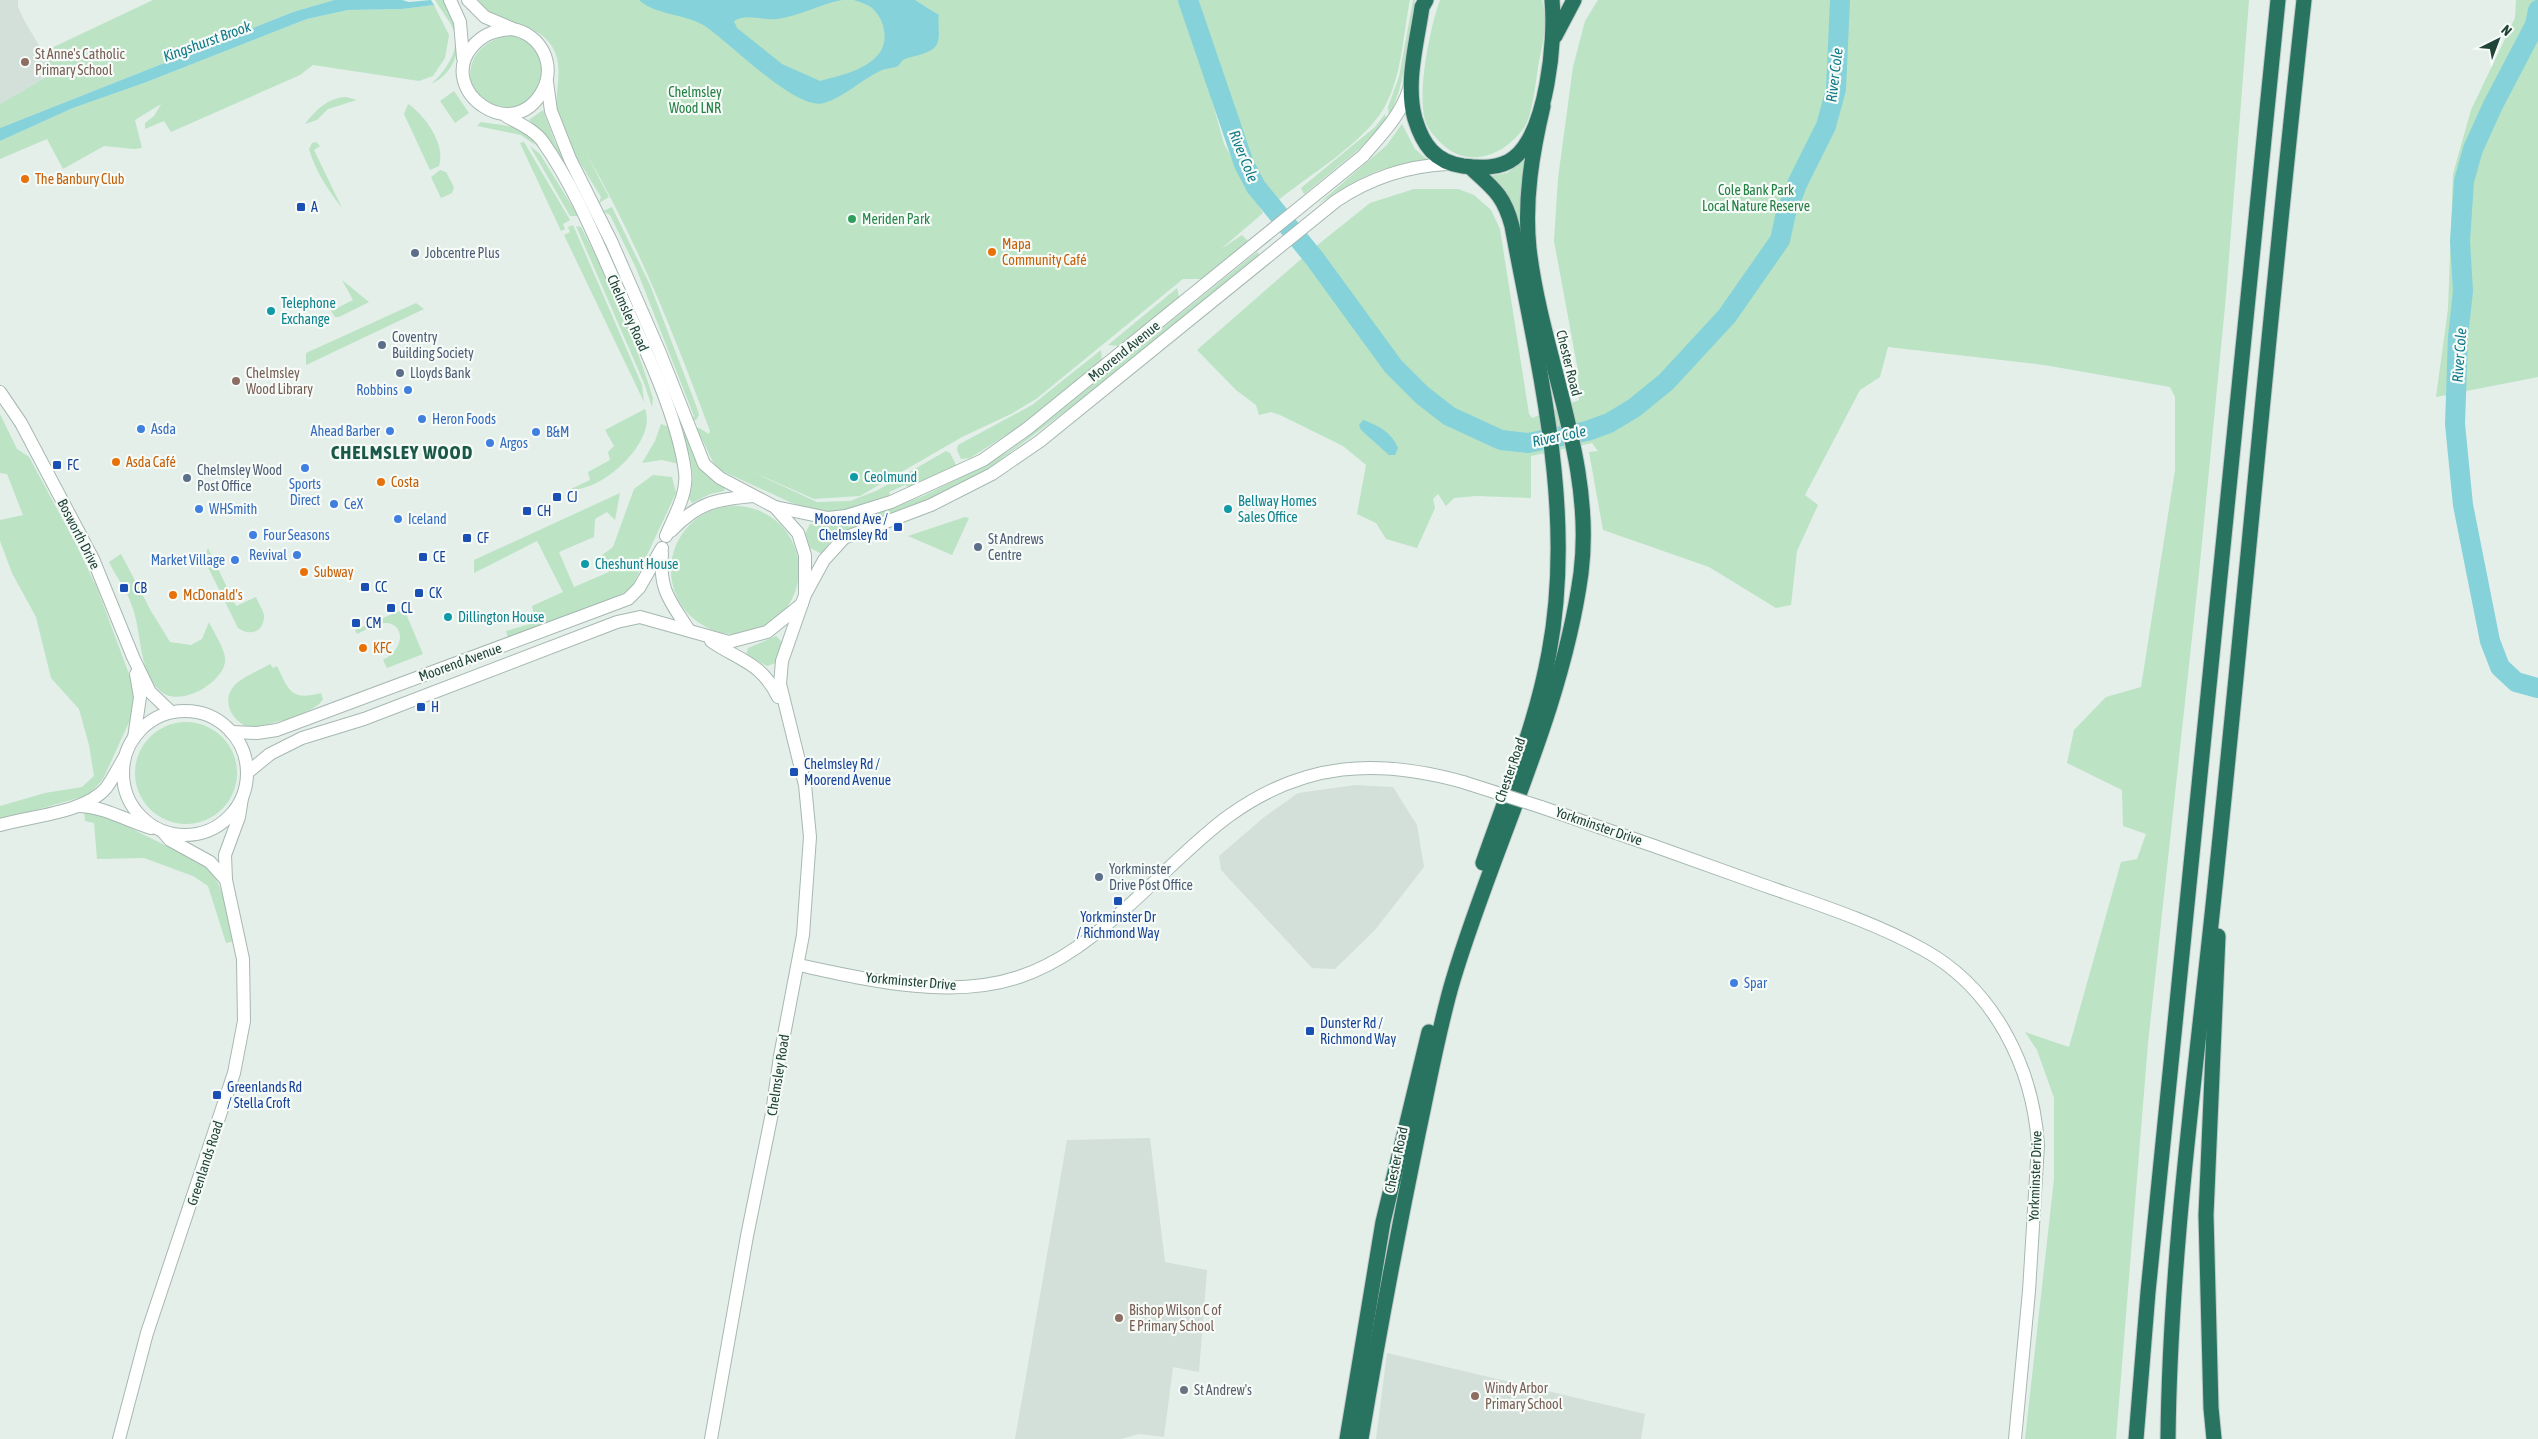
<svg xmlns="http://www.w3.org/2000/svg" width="2538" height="1439" viewBox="0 0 2538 1439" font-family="'Asap Condensed',sans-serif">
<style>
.built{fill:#d2e0d9}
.green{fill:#bbe3c4}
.water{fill:#86d2da}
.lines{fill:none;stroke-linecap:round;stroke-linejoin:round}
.river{stroke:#86d2da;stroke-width:20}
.minor-casing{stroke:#a6b8b1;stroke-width:14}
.highway-casing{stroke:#c1cbc8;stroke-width:17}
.minor{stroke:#fff;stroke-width:12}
.highway{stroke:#297461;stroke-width:15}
.minor-bridge-casing{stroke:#a6b8b1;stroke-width:14;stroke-linecap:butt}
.minor-bridge{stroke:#fff;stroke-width:12}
.education-dot{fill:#8d6e63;stroke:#f6fbf8;stroke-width:2}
.food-dot{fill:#e8710a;stroke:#f6fbf8;stroke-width:2}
.transit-dot{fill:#1a4fb4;stroke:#f6fbf8;stroke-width:2}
.leisure-dot{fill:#2e9e5b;stroke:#f6fbf8;stroke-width:2}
.service-dot{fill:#5c6f8a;stroke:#f6fbf8;stroke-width:2}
.culture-dot{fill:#0f9aa8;stroke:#f6fbf8;stroke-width:2}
.shop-dot{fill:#3f7fe0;stroke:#f6fbf8;stroke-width:2}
.worship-dot{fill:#6b7280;stroke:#f6fbf8;stroke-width:2}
.labels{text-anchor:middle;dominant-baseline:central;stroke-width:4.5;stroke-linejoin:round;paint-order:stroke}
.education-label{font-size:14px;fill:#785e54;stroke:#f6fbf8;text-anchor:start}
.park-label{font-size:14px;fill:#258044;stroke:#f6fbf8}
.food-label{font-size:14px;fill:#c56008;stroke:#f6fbf8;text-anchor:start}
.transit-label{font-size:14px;fill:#164399;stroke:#f6fbf8;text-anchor:start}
.leisure-label{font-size:14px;fill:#27864d;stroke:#f6fbf8;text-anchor:start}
.service-label{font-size:14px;fill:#4e5e75;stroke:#f6fbf8;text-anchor:start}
.culture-label{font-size:14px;fill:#0d838f;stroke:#f6fbf8;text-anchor:start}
.street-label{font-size:14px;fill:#214439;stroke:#f6fbf8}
.shop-label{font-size:14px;fill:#366cbe;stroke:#f6fbf8;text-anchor:start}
.worship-label{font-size:14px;fill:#5b616d;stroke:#f6fbf8;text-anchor:start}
.water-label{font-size:15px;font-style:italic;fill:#127b89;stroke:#f6fbf8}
.district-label{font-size:19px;font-weight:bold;letter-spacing:1px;fill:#1a5947;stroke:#f6fbf8}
</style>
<rect width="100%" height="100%" fill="#e4efea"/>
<!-- built -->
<g class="built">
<path d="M0 0H18V7L25 22 55 72 0 104Z"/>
<path d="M1355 785 1393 787 1417 825 1424 867 1375 930 1335 969 1312 968 1221 870 1219 856 1263 818 1298 793Z"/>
<path d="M1150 1138 1165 1262 1207 1270 1199 1372 1173 1367 1164 1437 1139 1434 1121 1439H1015L1067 1140Z"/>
<path d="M1387 1353 1645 1414 1641 1439H1376Z"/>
</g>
<!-- green -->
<g class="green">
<path d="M153 0H334L293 12 0 128V104L55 72 43 52Z"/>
<path d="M435 0H446C449 8 455 17 457 25 463 48 453 75 431 84 444 73 461 50 454 31 450 21 441 10 435 0Z"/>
<path d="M478 0H900L939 15 915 0H1181L1204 71 1224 144 1263 213 1221 249 1242 235 1248 241 1201 279H1183L1036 399 1011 414 962 437 860 496 814 499 746 469 817 502 850 501 876 491 946 451 950 453 956 465 909 487 905 485 889 492 890 495 836 513 805 509 718 469C708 457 703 434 693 429L699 428 709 434 710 431C674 334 638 243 586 153L609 197 599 203 601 197C587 173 564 141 558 115 553 92 565 70 553 48 536 18 496 27 478 0Z"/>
<path d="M1195 0H1410C1403 34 1402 77 1384 108 1363 144 1306 177 1276 202L1250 164Z"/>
<path d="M1413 0H1415C1407 38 1407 82 1389 116L1388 107 1399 77Z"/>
<path d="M1440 0H1542C1549 22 1542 45 1538 67 1536 82 1532 115 1525 126 1506 155 1469 170 1442 144 1436 138 1429 131 1426 123 1416 96 1430 27 1440 0Z"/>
<path d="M1598 0H2249L2226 296 2199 573 2148 1043 2116 1439H2025L2054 1179V1098L2037 1050 2025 1032 2069 1047 2121 862 2137 859 2146 834 2123 826 2122 790 2067 763 2074 730 2106 697 2141 687 2175 470V397L2170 387 2044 365 1888 347 1880 377 1860 390 1805 495 1818 505 1797 551 1791 605 1776 608 1709 567 1603 530 1589 452 1598 451 1592 443 1531 456V498L1476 496 1454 498 1446 506 1438 494 1433 499 1435 508 1417 548 1386 539 1376 523 1357 514 1366 465 1343 446 1280 415 1271 412 1259 415 1256 405 1236 390 1197 350 1315 247 1370 203 1414 189H1458L1474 195 1491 210 1500 229 1529 414 1532 418 1579 400 1578 371 1554 241 1558 178 1573 67 1585 21Z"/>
<path d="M2516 0H2538V377L2436 397 2448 309 2453 174 2471 110 2515 18Z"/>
<path d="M434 5 449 35 445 58 433 76 419 81 313 65 300 75 171 132 164 121 145 129V123L154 116 161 104 135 120 142 148 134 149 104 146 63 169 47 139 0 159V141L73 108 144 83 307 19 348 10 402 9Z"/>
<path d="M514 36 534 45 546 73 534 99 506 110C500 108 493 106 487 103 453 80 475 35 514 36Z"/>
<path d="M454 91 469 113 455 123 440 101Z"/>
<path d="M346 97 357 100 328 109 317 120 305 124C316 110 327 98 346 97Z"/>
<path d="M408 104C425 115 446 145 439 166L430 170 404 114Z"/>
<path d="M543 110 555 142 591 208 549 140 529 120Z"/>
<path d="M1385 114 1386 122 1373 138 1304 194 1301 188 1375 127Z"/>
<path d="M481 122C500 125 527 125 535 145L521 135 477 126Z"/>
<path d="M1402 124 1415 149 1429 161C1377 165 1359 178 1317 205L1387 145Z"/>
<path d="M316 142 320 146 314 150 342 208C328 190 315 170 309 149L312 143Z"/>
<path d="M524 142 570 220 563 224 565 229 561 231 520 143Z"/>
<path d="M530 146 540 154 578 216H570Z"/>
<path d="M1529 157 1534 290 1511 203 1506 193 1490 176 1507 173Z"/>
<path d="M440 170 446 172 454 187 452 193 441 198 431 177Z"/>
<path d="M612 207 650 285 697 408 699 415 696 420 691 421 694 416 636 268 610 215 603 211Z"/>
<path d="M573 225 642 385 644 402 564 235 570 232 568 227Z"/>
<path d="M576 226 581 227C609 281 635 339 653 398L652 407 644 383Z"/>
<path d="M1257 252 1260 255 1075 404 992 466 927 500 838 534 832 539 822 554 810 548 805 534 810 524 830 526 849 524 923 496 980 468 1009 451 1049 420Z"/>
<path d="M342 280 369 302 339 317H335L331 311 353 300Z"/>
<path d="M1177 288 1179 297 1119 346 1108 345Z"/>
<path d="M416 303 424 309 306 365V353Z"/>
<path d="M1101 350 1102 361 1017 428 970 458 961 459 957 450 958 445 1032 405Z"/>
<path d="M645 409C658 441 601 493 571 489L590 480 588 472 610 460 608 452 614 446 605 430Z"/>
<path d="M0 414 17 449 29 457 76 544 97 588 135 690 131 718 103 779 89 795 0 820V806L45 793 82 787 94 776 89 745 79 709 51 678 36 617 12 573 0 541V520L23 515 7 474 0 473Z"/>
<path d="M661 424 672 428 679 464 662 460 642 463 655 441Z"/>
<path d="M686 433 704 473 725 487 724 491 710 494 692 503 689 498C697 475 690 457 683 434Z"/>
<path d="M653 475 672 477 676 493 632 587C613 605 536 628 508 638L506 631 536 622 532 606 563 592 537 541 474 573V560L620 493 615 520 607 512 595 519 594 537 559 552 574 587 609 572 602 555 613 547 634 489Z"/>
<circle cx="735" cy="570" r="64"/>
<path d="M965 517 969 518 952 555 908 536Z"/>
<path d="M208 548 236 606 256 597C258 603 264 611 264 616 264 633 249 636 238 628L204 559Z"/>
<path d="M121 554 151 611 170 642 191 645 202 639 209 622C214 633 223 646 225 657 229 679 180 711 159 690 138 669 142 632 132 606 127 590 116 577 109 562Z"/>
<path d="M404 609 423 654 387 668 383 660C410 646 402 617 379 624 371 626 364 631 357 634L355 630Z"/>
<path d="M776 636 783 643 776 663 767 666 746 655 748 648Z"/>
<path d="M270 664 273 668 277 666C289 691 291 701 321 693L323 699C317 713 264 727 248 727 229 719 220 697 238 682 247 675 260 670 270 664Z"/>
<circle cx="186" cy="773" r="51"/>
<path d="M84 811 102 814 205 865C224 884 229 915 235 941L226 943 208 886 193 876 144 858 97 859 94 823 85 821Z"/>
</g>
<!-- water -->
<g class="water">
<path d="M334 0H402L409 2 431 0 434 5 402 9 348 10 307 19 144 83 73 108 0 141V128L293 12Z"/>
<path d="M639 0H842C820 4 800 16 777 19 762 21 747 13 734 21L737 28 782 64 820 81C839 76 863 71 877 56 890 43 885 19 872 8 867 4 859 2 854 0H915L939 15C937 24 941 36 937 44 931 55 913 55 903 60 901 62 900 64 898 66 894 68 885 68 880 71 862 79 843 98 824 103 796 111 729 42 705 26 684 13 657 16 639 0Z"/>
<path d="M1363 420C1378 425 1392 433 1398 448L1395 455H1389L1361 430 1359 425Z"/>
</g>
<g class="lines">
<!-- river -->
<g class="river">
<path d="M1188 0 1244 164 1256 187 1315 259 1393 366 1422 395 1449 416 1501 440 1528 443 1587 431 1609 423 1634 408 1666 382 1727 316 1780 240 1786 213 1798 182 1826 126 1836 89 1840 0"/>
<path d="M2538 10 2535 25 2493 105 2473 149 2464 181 2460 241 2463 291 2458 337 2455 424 2463 505 2490 641 2500 667 2516 682 2538 688"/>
</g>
<!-- minor casing -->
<g class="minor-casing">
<g id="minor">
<path d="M450 0 460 22 463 58"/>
<path d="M468 0 485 17 511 28"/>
<path d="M512 29C541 34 556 64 543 90 513 147 436 90 472 47 483 34 495 30 512 29Z"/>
<path d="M547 82 551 111 570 159 612 243 660 353 704 464 720 478 775 507 798 533 805 555V595L782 661 780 684 805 785 810 837 803 935 780 1056 772 1113 747 1236 711 1439"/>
<path d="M506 116C518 123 535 130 543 142 574 186 595 238 617 287 641 339 678 416 685 472 688 494 674 516 666 536"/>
<path d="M0 392 21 423 93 559 133 657 150 692 171 712"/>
<path d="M775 507 828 518 846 516 891 502 983 460 1028 428 1363 156C1381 135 1401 115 1409 89"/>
<path d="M671 531C697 503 716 499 753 496"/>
<path d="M662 553C659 590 669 599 688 629"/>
<path d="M806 593 824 560 844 538 931 505 992 474 1040 441 1336 201C1370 178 1406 166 1447 164"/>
<path d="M711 641C740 661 761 662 778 697"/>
<circle cx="185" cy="773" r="62"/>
<path d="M231 732 257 733 277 730 628 599 639 588 662 548"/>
<path d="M134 738 140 697 136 674"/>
<path d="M247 773 270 754 302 738 364 719 617 622 640 617 729 642 767 632 802 604"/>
<path d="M80 806C105 807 127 821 151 828"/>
<path d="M1541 807C1615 832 1689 858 1763 885 1817 904 1874 922 1924 950 1994 989 2033 1067 2038 1145L2029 1291 2015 1439"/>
<path d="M0 825C30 816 85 813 106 788 113 779 118 768 124 758"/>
<path d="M164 833 170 840 210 862 226 880"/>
<path d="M799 965C868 980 950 1000 1019 977 1061 963 1094 936 1126 908 1159 879 1195 840 1230 815 1304 762 1377 758 1463 782"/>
<path d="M119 1439 147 1333 234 1073 244 1021 243 959 226 880 225 855 239 817 242 798"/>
</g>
</g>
<!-- highway casing -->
<g class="highway-casing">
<g id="highway">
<path d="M1426 0 1422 7C1417 42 1405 84 1415 119 1423 145 1435 162 1463 166 1480 168 1500 169 1514 158 1547 132 1556 40 1552 0"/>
<path d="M1555 36 1574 0"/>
<path d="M1470 167C1493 188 1504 195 1512 226 1538 367 1576 510 1549 653 1536 725 1507 794 1483 863"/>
<path d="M1347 1439 1383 1222 1429 1032"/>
<path d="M1361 1439C1378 1337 1397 1236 1418 1134 1429 1083 1438 1031 1453 980 1493 846 1562 713 1581 573 1595 462 1542 358 1529 249 1524 200 1532 153 1543 106"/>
<path d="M2136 1439 2148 1292 2278 0"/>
<path d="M2168 1439C2170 1248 2198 1057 2217 867 2247 578 2272 289 2304 0"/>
<path d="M2214 1439 2211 1408 2206 1215 2218 936"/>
</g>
</g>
<!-- minor -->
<use href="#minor" class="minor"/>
<!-- highway -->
<use href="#highway" class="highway"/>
<!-- minor-bridge casing -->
<g class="minor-bridge-casing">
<path id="minor-bridge" d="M1463 782 1541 807"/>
</g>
<!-- minor-bridge -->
<use href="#minor-bridge" class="minor-bridge"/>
</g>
<!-- markers -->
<g class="education-dot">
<circle cx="25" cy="62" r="5"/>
<circle cx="236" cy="381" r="5"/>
<circle cx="1119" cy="1318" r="5"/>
<circle cx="1475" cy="1396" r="5"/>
</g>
<g class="food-dot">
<circle cx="25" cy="179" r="5"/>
<circle cx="992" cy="252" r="5"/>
<circle cx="116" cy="462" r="5"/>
<circle cx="381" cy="482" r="5"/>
<circle cx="304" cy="572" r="5"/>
<circle cx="173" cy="595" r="5"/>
<circle cx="363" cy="648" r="5"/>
</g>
<g class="transit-dot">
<rect x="296" y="202" width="10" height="10" rx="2.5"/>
<rect x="52" y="460" width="10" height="10" rx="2.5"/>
<rect x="552" y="492" width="10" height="10" rx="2.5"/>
<rect x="522" y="506" width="10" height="10" rx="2.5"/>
<rect x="893" y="522" width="10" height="10" rx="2.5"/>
<rect x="462" y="533" width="10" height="10" rx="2.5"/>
<rect x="418" y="552" width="10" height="10" rx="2.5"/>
<rect x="360" y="582" width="10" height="10" rx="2.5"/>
<rect x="119" y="583" width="10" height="10" rx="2.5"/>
<rect x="414" y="588" width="10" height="10" rx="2.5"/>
<rect x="386" y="603" width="10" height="10" rx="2.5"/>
<rect x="351" y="618" width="10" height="10" rx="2.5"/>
<rect x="416" y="702" width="10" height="10" rx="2.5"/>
<rect x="789" y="767" width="10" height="10" rx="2.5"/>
<rect x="1113" y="896" width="10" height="10" rx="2.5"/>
<rect x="1305" y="1026" width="10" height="10" rx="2.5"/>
<rect x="212" y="1090" width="10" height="10" rx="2.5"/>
</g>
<circle class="leisure-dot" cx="852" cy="219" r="5"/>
<g class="service-dot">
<circle cx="415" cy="253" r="5"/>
<circle cx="382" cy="345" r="5"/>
<circle cx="400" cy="373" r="5"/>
<circle cx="187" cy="478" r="5"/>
<circle cx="978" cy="547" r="5"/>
<circle cx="1099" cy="877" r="5"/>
</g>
<g class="culture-dot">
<circle cx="271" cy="311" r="5"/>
<circle cx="854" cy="477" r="5"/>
<circle cx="1228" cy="509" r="5"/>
<circle cx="585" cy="564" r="5"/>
<circle cx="448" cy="617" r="5"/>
</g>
<g class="shop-dot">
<circle cx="408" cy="390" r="5"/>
<circle cx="422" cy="419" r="5"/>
<circle cx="141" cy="429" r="5"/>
<circle cx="390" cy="431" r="5"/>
<circle cx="536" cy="432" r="5"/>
<circle cx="490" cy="443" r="5"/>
<circle cx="305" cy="468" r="5"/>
<circle cx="334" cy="504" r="5"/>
<circle cx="199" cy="509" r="5"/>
<circle cx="398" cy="519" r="5"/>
<circle cx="253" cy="535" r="5"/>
<circle cx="297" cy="555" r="5"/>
<circle cx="235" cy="560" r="5"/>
<circle cx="1734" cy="983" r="5"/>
</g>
<circle class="worship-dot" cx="1184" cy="1390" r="5"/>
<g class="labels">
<!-- education labels -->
<g class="education-label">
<text x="35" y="54">St Anne's Catholic<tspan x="35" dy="16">Primary School</tspan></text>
<text x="246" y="373">Chelmsley<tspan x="246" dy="16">Wood Library</tspan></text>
<text x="1129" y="1310">Bishop Wilson C of<tspan x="1129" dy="16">E Primary School</tspan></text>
<text x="1485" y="1388">Windy Arbor<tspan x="1485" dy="16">Primary School</tspan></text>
</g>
<!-- park labels -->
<g class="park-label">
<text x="695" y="92">Chelmsley<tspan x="695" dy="16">Wood LNR</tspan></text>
<text x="1756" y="190">Cole Bank Park<tspan x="1756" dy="16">Local Nature Reserve</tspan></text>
</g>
<!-- food labels -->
<g class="food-label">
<text x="35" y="179">The Banbury Club</text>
<text x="1002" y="244">Mapa<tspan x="1002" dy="16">Community Café</tspan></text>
<text x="126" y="462">Asda Café</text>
<text x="391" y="482">Costa</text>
<text x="314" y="572">Subway</text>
<text x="183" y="595">McDonald's</text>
<text x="373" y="648">KFC</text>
</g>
<!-- transit labels -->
<g class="transit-label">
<text x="311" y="207">A</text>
<text x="67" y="465">FC</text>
<text x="567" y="497">CJ</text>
<text x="537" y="511">CH</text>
<text x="888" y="519" text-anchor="end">Moorend Ave /<tspan x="888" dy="16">Chelmsley Rd</tspan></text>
<text x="477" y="538">CF</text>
<text x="433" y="557">CE</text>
<text x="375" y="587">CC</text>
<text x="134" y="588">CB</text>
<text x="429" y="593">CK</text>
<text x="401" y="608">CL</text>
<text x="366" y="623">CM</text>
<text x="431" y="707">H</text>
<text x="804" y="764">Chelmsley Rd /<tspan x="804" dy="16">Moorend Avenue</tspan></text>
<text x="1118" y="917" text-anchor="middle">Yorkminster Dr<tspan x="1118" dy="16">/ Richmond Way</tspan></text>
<text x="1320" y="1023">Dunster Rd /<tspan x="1320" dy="16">Richmond Way</tspan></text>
<text x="227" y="1087">Greenlands Rd<tspan x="227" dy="16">/ Stella Croft</tspan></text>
</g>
<!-- leisure labels -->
<g class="leisure-label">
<text x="862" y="219">Meriden Park</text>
</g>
<!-- service labels -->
<g class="service-label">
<text x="425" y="253">Jobcentre Plus</text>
<text x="392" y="337">Coventry<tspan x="392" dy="16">Building Society</tspan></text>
<text x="410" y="373">Lloyds Bank</text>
<text x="197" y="470">Chelmsley Wood<tspan x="197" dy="16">Post Office</tspan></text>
<text x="988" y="539">St Andrews<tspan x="988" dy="16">Centre</tspan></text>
<text x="1109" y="869">Yorkminster<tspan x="1109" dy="16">Drive Post Office</tspan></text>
</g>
<!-- culture labels -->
<g class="culture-label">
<text x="281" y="303">Telephone<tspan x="281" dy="16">Exchange</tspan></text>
<text x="864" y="477">Ceolmund</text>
<text x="1238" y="501">Bellway Homes<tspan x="1238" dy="16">Sales Office</tspan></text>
<text x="595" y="564">Cheshunt House</text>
<text x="458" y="617">Dillington House</text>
</g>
<!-- street labels -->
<g class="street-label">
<text transform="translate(628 313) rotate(66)">Chelmsley Road</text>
<text transform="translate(1124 351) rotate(-39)">Moorend Avenue</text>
<text transform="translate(1569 363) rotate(76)">Chester Road</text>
<text transform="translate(79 534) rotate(63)">Bosworth Drive</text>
<text transform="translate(460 662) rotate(-20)">Moorend Avenue</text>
<text transform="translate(1510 770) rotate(-71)">Chester Road</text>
<text transform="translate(1599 826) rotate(19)">Yorkminster Drive</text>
<text transform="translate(911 981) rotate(5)">Yorkminster Drive</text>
<text transform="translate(778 1075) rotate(-81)">Chelmsley Road</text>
<text transform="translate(1396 1160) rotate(-78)">Chester Road</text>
<text transform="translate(205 1163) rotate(-72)">Greenlands Road</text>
<text transform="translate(2035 1176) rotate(-88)">Yorkminster Drive</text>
</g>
<!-- shop labels -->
<g class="shop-label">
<text x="398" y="390" text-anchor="end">Robbins</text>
<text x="432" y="419">Heron Foods</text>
<text x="151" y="429">Asda</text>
<text x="380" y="431" text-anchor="end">Ahead Barber</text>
<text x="546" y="432">B&amp;M</text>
<text x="500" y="443">Argos</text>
<text x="305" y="484" text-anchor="middle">Sports<tspan x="305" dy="16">Direct</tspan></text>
<text x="344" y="504">CeX</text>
<text x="209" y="509">WHSmith</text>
<text x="408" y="519">Iceland</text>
<text x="263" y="535">Four Seasons</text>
<text x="287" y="555" text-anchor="end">Revival</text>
<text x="225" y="560" text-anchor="end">Market Village</text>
<text x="1744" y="983">Spar</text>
</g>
<!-- worship labels -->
<g class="worship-label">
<text x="1194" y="1390">St Andrew's</text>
</g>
<!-- water labels -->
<g class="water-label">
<text transform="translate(207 41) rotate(-20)">Kingshurst Brook</text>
<text transform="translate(1834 75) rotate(-83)">River Cole</text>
<text transform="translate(1244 156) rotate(68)">River Cole</text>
<text transform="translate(2459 355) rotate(-86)">River Cole</text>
<text transform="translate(1559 436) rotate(-12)">River Cole</text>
</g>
<!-- district labels -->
<g class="district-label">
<text x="402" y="452">CHELMSLEY WOOD</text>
</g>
</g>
<!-- north arrow -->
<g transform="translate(2498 40) rotate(42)" stroke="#f6fbf8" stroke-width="4" paint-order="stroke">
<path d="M0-4L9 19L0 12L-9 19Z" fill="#214439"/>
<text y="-8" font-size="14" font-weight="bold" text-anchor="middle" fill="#214439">N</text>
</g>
</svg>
